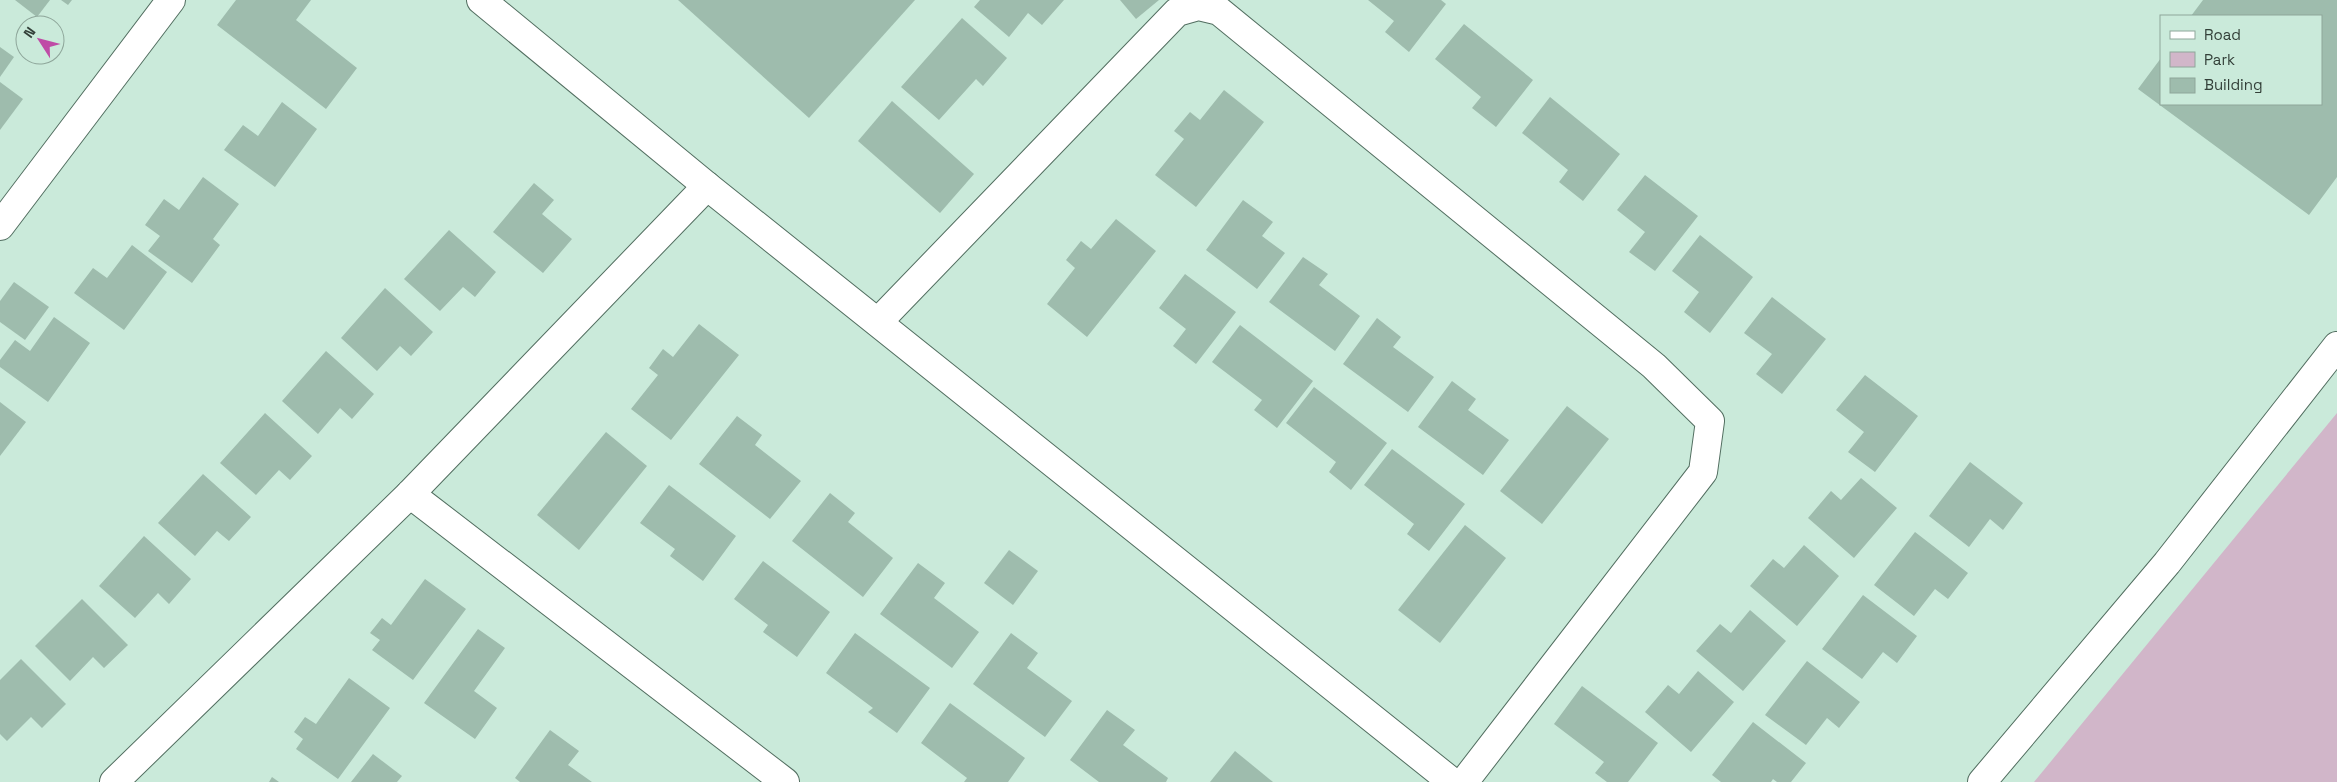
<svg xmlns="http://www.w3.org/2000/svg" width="2337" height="782" viewBox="0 0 2337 782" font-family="'Space Grotesk',sans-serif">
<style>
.green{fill:#d1b6c9}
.building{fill:#9ebcad}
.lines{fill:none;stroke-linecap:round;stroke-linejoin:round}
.minor-casing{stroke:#526e60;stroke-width:30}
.minor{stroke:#fff;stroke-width:28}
</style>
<rect width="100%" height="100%" fill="#caeada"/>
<!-- green -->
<path class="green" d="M2337 413V782H2034Z"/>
<!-- building -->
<g class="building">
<path d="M15 0H50L37 17Z"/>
<path d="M61 0H72L68 5Z"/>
<path d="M236 0H311L296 20 357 68 326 109 217 25Z"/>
<path d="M678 0H915L809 118Z"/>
<path d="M980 0H1064L1042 25 1028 13 1009 37 974 7Z"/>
<path d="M1120 0H1159L1136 19Z"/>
<path d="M1368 0H1441L1446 4 1409 52 1385 32 1394 21Z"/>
<path d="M2203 0H2337V177L2309 215 2138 89 2161 58V104H2321V16H2191Z"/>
<path d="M962 18 1007 58 983 86 976 79 939 120 901 87Z"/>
<path d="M1464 24 1533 80 1496 127 1472 108 1481 97 1435 59Z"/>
<path d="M0 47 14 57 0 77Z"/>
<path d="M0 82 23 99 0 130Z"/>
<path d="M1224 90 1264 122 1196 207 1155 175 1184 139 1174 131 1190 112 1200 120Z"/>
<path d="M1550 97 1620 154 1583 201 1559 182 1568 170 1522 133Z"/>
<path d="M892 101 974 174 940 213 858 141Z"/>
<path d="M282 102 317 129 275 187 224 150 243 125 258 136Z"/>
<path d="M1645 175 1698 216 1655 271 1629 252 1645 232 1617 210Z"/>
<path d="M203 177 239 204 213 239 220 245 192 283 148 251 160 236 145 225 164 199 179 210Z"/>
<path d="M534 183 554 200 542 214 572 239 543 273 493 232Z"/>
<path d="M1243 200 1273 222 1262 236 1285 253 1257 289 1206 250Z"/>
<path d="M1116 219 1156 251 1087 337 1047 304 1075 268 1066 260 1081 241 1091 249Z"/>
<path d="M449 230 496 272 475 297 463 287 440 311 404 279Z"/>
<path d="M1700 235 1753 277 1710 333 1684 312 1699 292 1672 271Z"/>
<path d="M132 245 167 272 124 330 74 293 93 268 107 278Z"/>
<path d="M1303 257 1328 274 1319 285 1360 316 1335 351 1269 302Z"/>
<path d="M1185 274 1236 312 1196 364 1173 346 1186 329 1159 308Z"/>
<path d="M14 282 49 307 25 340 0 322V301Z"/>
<path d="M385 288 433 332 411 356 400 346 377 371 341 338Z"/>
<path d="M1772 297 1826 339 1782 394 1756 374 1772 354 1744 333Z"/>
<path d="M54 317 90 343 48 402 0 367V360L15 340 30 351Z"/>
<path d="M1377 318 1401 337 1393 347 1434 377 1408 412 1343 364Z"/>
<path d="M699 324 739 355 671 440 631 409 658 375 649 368 663 349 673 357Z"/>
<path d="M1240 325 1313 381 1277 428 1254 410 1262 400 1212 362Z"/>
<path d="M326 351 374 394 352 419 340 408 318 434 282 401Z"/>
<path d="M1865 375 1918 416 1875 472 1848 452 1864 432 1836 410Z"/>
<path d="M1452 381 1476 399 1468 410 1509 440 1483 475 1418 427Z"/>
<path d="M1314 387 1387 443 1351 490 1329 472 1336 462 1286 423Z"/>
<path d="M0 402 26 422 0 456Z"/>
<path d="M1567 406 1609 439 1542 524 1500 491Z"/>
<path d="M265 413 312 456 290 480 279 470 256 495 220 463Z"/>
<path d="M737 416 762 435 755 445 801 481 770 519 699 464Z"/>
<path d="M606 432 647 466 579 550 537 515Z"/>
<path d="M1392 449 1465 504 1429 551 1407 534 1414 524 1364 485Z"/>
<path d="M1970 462 2023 503 2003 530 1990 519 1969 547 1929 516Z"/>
<path d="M203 474 251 517 229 541 217 531 195 556 158 523Z"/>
<path d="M1861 478 1897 508 1854 558 1808 518 1831 491 1841 500Z"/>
<path d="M669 485 736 536 703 581 670 556 675 549 640 523Z"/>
<path d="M830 493 855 513 848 522 893 558 863 597 792 541Z"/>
<path d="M1465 525 1506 558 1440 643 1398 610Z"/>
<path d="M1915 532 1968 573 1948 599 1935 589 1914 616 1874 585Z"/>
<path d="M144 536 191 579 169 604 158 593 135 618 99 586Z"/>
<path d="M1804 545 1839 576 1797 626 1750 586 1773 559 1784 568Z"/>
<path d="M1009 550 1038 571 1013 605 984 583Z"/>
<path d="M763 561 830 612 797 657 763 632 768 625 734 599Z"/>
<path d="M918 563 945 583 934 598 979 632 952 668 880 614Z"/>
<path d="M425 579 466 609 413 680 372 650 380 640 370 633 382 618 391 625Z"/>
<path d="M1863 595 1917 636 1897 663 1883 652 1862 679 1822 649Z"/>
<path d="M82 599 128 645 104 668 93 657 70 681 35 646Z"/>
<path d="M1750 610 1786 641 1743 691 1696 651 1720 624 1731 633Z"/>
<path d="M478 629 505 648 474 691 497 708 475 739 424 703Z"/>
<path d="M855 633 930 688 897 733 868 712 873 708 826 673Z"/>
<path d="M1011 633 1038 653 1027 668 1072 701 1045 737 973 684Z"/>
<path d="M21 659 66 704 42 728 31 717 7 741 0 734V680Z"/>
<path d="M1807 661 1860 702 1839 728 1827 718 1806 745 1765 715Z"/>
<path d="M1698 671 1734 702 1691 752 1645 712 1668 685 1679 694Z"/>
<path d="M349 678 390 708 338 779 296 749 303 739 294 732 305 717 316 724Z"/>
<path d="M1582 686 1658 743 1628 782H1607L1595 773 1604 762 1554 724Z"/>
<path d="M950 703 1025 758 1008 782H964L967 778 921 743Z"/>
<path d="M1107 710 1135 730 1123 745 1168 778 1166 782H1099L1070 760Z"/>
<path d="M1753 722 1806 763 1791 782H1777L1773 779 1771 782H1721L1712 775Z"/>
<path d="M550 730 579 751 568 765 592 782H520L515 778Z"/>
<path d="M1235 751 1273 782H1210Z"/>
<path d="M373 754 402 776 397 782H351Z"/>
<path d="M272 777 279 782H269Z"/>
</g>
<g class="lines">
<!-- minor casing -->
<g class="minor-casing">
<g id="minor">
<path d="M481 0 707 186 1452 782"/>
<path d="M0 226 171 0"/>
<path d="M878 322 1177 12 1198 6 1219 11 1654 366 1710 421 1703 472 1464 782"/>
<path d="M410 494 785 782"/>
<path d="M114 782 410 494 707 186"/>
<path d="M1982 782 2167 563 2337 346"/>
</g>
</g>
<!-- minor -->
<use href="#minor" class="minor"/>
</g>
<!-- legend -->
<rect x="2160" y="15" width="162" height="90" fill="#caeada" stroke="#8ea69a"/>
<rect x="2170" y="31" width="25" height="8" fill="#ffffff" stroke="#8ea69a"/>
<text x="2204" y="40" font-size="15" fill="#334039">Road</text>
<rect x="2170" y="52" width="25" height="15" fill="#d1b6c9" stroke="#8ea69a"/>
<text x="2204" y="65" font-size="15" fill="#334039">Park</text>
<rect x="2170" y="78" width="25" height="15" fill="#9ebcad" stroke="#8ea69a"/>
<text x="2204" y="90" font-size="15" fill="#334039">Building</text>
<!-- north arrow -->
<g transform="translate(40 40) rotate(306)"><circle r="24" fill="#caeada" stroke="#8ea69a"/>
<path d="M0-4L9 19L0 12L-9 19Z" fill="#bf4ca6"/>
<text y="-8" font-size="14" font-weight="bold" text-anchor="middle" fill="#334039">N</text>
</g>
</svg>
